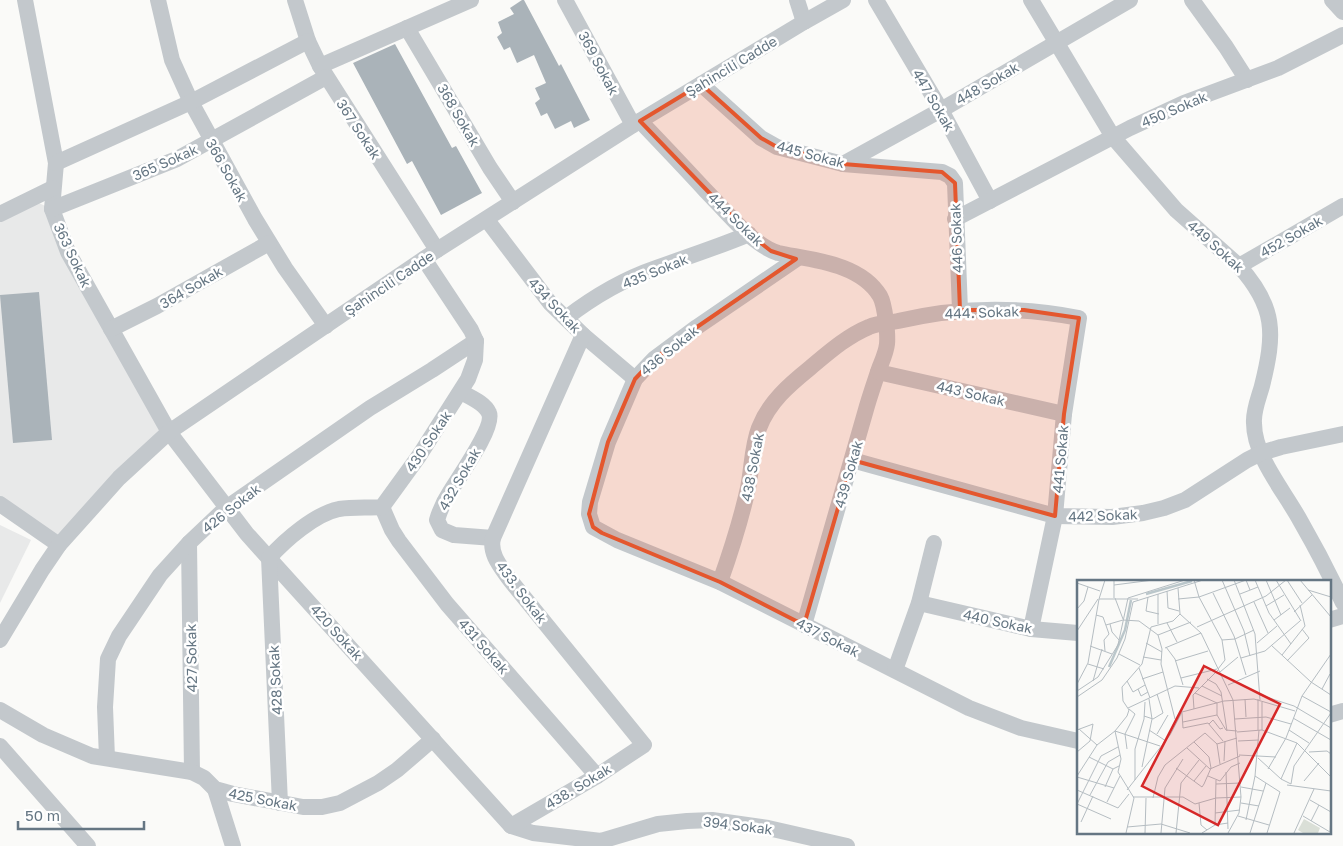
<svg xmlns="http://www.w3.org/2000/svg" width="1343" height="846" viewBox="0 0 1343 846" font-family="'Golos Text',sans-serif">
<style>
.built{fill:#e8e9e9}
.building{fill:#aab3b9}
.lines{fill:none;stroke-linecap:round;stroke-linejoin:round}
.minor{stroke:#c3c8cc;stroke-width:16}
.marked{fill:#e4572e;fill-opacity:0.2;stroke:#e4572e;stroke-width:4;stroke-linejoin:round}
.labels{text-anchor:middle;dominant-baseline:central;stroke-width:5;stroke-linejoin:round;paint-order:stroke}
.street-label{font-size:14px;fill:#657683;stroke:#fff}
.inset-river{fill:none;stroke:#bbc7cb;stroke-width:2.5}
.inset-road{fill:none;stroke:#b5bdc2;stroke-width:1}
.view{fill:#d62828;fill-opacity:0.15;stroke:#d62828;stroke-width:2.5}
.inset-edge{fill:none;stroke:#657683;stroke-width:2.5}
</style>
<rect width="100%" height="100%" fill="#fafaf8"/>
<!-- built -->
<g class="built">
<path d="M30 199 52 209 169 432 59 545 0 502V214Z"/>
<path d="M0 525 31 540 0 603Z"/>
</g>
<!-- building -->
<g class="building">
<path d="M522 0H524L559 66 561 64 590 120 574 128 571 121 555 129 547 113 541 116 535 103 540 99 535 88 546 83 534 55 517 63 510 47 504 50 497 37 502 33 498 22 514 14 510 8Z"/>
<path d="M395 44 452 148 456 146 482 193 441 215 412 161 407 164 353 63Z"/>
<path d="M39 292 52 440 13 443 0 295Z"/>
</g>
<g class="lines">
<!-- minor -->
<g class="minor">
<path d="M25 0 56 163 52 209 68 252 169 432 247 534 511 826 533 833 601 841 658 824 687 821 712 820 768 828 847 846"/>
<path d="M158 0 172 60 191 102 255 219 285 268 326 326"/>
<path d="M295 0 308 41 320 66 437 250"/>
<path d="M565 0 633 125"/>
<path d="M797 0 804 22"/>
<path d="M876 0 941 110 990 201"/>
<path d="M1031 0 1113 137 1176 210 1239 266C1276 307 1275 334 1262 386 1259 397 1253 411 1254 423 1254 457 1285 492 1301 522 1316 548 1330 575 1343 603"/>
<path d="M1192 0 1226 47 1247 80"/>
<path d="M1332 0 1343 12"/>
<path d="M407 28 490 168 513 202"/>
<path d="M320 66 471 0"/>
<path d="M701 84 761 138 777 147 843 164 942 172 950 176 955 183 960 310"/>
<path d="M640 121C662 144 684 167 706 191 725 210 752 245 778 253 812 260 860 263 880 296 885 305 888 334 887 344 886 353 882 361 879 369 874 384 869 398 865 413 845 483 825 554 804 625"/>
<path d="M56 163 191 102 308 41"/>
<path d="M843 164 941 110 1130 0"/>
<path d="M52 209 177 159 326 77"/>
<path d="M0 214 53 188"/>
<path d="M955 219 1130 128 1184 103 1278 68 1343 35"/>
<path d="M487 220 550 303 583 335 635 379"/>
<path d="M798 258 697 327 654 359 635 379 608 442 590 502 589 514 593 527 617 540 720 582 969 708 1021 728 1078 741"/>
<path d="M1239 266 1343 206"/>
<path d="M566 318C592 298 624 279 656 268 687 257 718 247 749 234"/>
<path d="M111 329 157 306 269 243"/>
<path d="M878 372 1064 414"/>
<path d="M461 392C470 397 485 403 489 413 495 427 458 478 450 492 444 501 440 510 437 520L442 530 454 535 493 538"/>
<path d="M852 460 1055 516 1112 517 1143 513 1164 508 1185 500 1247 460 1261 453 1281 447 1343 434"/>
<path d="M0 504 59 545"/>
<path d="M382 507 392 530 399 541 447 604 597 776"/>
<path d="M189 543 192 772"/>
<path d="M720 582C731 551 741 520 748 488 752 468 752 446 759 428 769 402 789 385 810 368 828 353 847 336 869 327 878 323 888 323 898 321 958 307 1018 306 1079 318L1064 414 1055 516 1031 629"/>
<path d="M919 603 1031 629 1078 633"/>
<path d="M1329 620 1343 616"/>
<path d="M0 640 42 570 59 545 119 478 169 432 437 250 633 125 804 22 843 0"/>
<path d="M895 670 919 603 934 543"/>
<path d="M0 710 43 735 92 756 192 772 204 778 215 789 233 794 303 807H322L340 803 378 783 397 770 433 739"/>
<path d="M1329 715 1343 711"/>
<path d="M0 746 88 846"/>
<path d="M107 758 105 707 108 659 119 636 160 575 189 543 226 508 370 408 432 370 476 341"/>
<path d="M215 789 233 846"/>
<path d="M280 803 269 558C285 540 315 514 339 509 353 507 368 508 382 507L419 456 468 379 475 360 476 341 471 330 424 259"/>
<path d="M511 826 597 776 644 745 510 580C501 567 489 554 493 538L583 335"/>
</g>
</g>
<!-- marked area -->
<path class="marked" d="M701 84 761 138 777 147 843 164 942 172 955 183 960 310H1024L1079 318 1064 414 1055 516 852 460 804 625 720 582 602 533 593 527 589 514 608 442 635 379 654 359 697 327 796 259 771 251 749 234 640 121Z"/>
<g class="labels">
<!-- street labels -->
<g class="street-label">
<text transform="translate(599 63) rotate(62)">369 Sokak</text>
<text transform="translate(731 66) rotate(-31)">Şahincili Cadde</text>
<text transform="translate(987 83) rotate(-30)">448 Sokak</text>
<text transform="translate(934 100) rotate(60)">447 Sokak</text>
<text transform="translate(1174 109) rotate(-23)">450 Sokak</text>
<text transform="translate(459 115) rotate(60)">368 Sokak</text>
<text transform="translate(359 129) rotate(57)">367 Sokak</text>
<text transform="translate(811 154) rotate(15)">445 Sokak</text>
<text transform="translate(165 162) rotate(-24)">365 Sokak</text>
<text transform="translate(227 170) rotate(61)">366 Sokak</text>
<text transform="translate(736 219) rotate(44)">444 Sokak</text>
<text transform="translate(1291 236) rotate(-30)">452 Sokak</text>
<text transform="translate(956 238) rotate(-92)">446 Sokak</text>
<text transform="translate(1216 246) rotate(42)">449 Sokak</text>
<text transform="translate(73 255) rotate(65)">363 Sokak</text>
<text transform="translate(655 271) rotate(-22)">435 Sokak</text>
<text transform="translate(389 283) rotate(-34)">Şahincili Cadde</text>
<text transform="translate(191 287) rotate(-30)">364 Sokak</text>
<text transform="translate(555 305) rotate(47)">434 Sokak</text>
<text transform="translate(982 312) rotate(-2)">444. Sokak</text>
<text transform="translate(669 350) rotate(-39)">436 Sokak</text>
<text transform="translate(971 393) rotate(13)">443 Sokak</text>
<text transform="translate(428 441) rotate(-56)">430 Sokak</text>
<text transform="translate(1060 459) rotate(-85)">441 Sokak</text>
<text transform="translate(752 467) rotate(-79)">438 Sokak</text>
<text transform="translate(848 474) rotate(-74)">439 Sokak</text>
<text transform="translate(459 479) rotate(-60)">432 Sokak</text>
<text transform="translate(231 508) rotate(-38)">426 Sokak</text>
<text transform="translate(1103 515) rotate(-2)">442 Sokak</text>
<text transform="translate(522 592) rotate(53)">433. Sokak</text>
<text transform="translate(998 621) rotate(12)">440 Sokak</text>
<text transform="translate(337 632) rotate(48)">420 Sokak</text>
<text transform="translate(828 637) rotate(27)">437 Sokak</text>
<text transform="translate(484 646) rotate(49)">431 Sokak</text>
<text transform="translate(191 658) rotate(-91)">427 Sokak</text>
<text transform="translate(275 680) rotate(-93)">428 Sokak</text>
<text transform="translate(578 786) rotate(-31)">438. Sokak</text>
<text transform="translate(263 799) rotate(11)">425 Sokak</text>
<text transform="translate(738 825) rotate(7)">394 Sokak</text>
</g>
</g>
<!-- overview -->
<g transform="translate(1077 580)">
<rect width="254" height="254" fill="#fafaf8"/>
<path d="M227 239 243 248 241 253H226L221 250Z" fill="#dadfd7"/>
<path class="inset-river" d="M69 14 115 1M32 87 48 50 54 20"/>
<path class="inset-road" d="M37 0V18M117 0 122 17 145 60 148 80 141 89M145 0 167 51 173 76M157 0 178 54 183 120M178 0 192 33 214 64M189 0 204 35M199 0 224 41M210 0 225 23M223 0 254 37M0 3 23 11M37 5 76 0M231 10 254 17M90 11 91 28 102 31M136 13 157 56 169 95M81 14V44M163 14 181 7M71 17 69 31 82 34M38 18 46 39M22 19H61M101 19 122 17 169 0 173 10M177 22 191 53M189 26 207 15M0 29 7 21 11 7M217 32 235 15M103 34 124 53 156 120 164 217 162 233 151 253M19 35 26 37 32 54 27 60 28 71M197 40 213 28M90 43 100 62M33 44 35 52 42 60M29 45 46 40 62 41 81 55 85 69 84 84 98 139M120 47 189 16 209 0M0 51 21 19M81 55 114 42M145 60 158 59 177 50M69 63 85 72M180 63 200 46M194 65 234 102 254 115M13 66 35 74M89 67 98 79 106 105M88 68 124 53M42 74 63 85M205 75 228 46 223 25M66 77 84 80M164 78 188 71 223 41M98 81 131 71M210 81 232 58 225 49M11 84 27 89M62 88 73 118M143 92 161 77M104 98 140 89M65 99 86 92M130 99 139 104 144 112 150 151M16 101 25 69M50 101 56 112 68 105M0 104 11 83 22 19 28 0M151 105 183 91M125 106 145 116M61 109 64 116 71 112M245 109 253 94M0 111 21 97 41 65 51 18 108 0M118 113 140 123V135L149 150 160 151M80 114 86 133M183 115 217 126 254 148M225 116 254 132M0 117 25 100 40 78 48 59 56 22 126 0M168 119 169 137M51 128 98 106 122 108M117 129 116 115 141 90M105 132 147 121 177 119 218 131M105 133 106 148 131 143 146 161M67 136 76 139 86 133M216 138 254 160M158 139 189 137 214 144M106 142 140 135M132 144 136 140 143 149 146 148M2 149 20 165 38 151 50 136 52 130 46 121 45 107 65 84 74 47 96 41 103 34 101 8M0 150 16 144 13 161 0 172M72 150 89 161M181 150V119M185 150V122M212 150 232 163M160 152 185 150 220 163 254 197M80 154 91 135M161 161 182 160M140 164 160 158M110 168 133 189M50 169 48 154 58 134 52 129M232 172 250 171 254 174M162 175 199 177M12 177 36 189 42 186M181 178 204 199M147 181 148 161M65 187 75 139 72 119M99 188 125 207 127 204 134 188 132 177 117 162M133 189 163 176M191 189 209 158 225 116 254 74M149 192 151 249M0 196 20 165M131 196 143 201 154 187 163 183M178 196 203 212 190 253M0 197 37 208M204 199 214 204 217 186 254 133M204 199 220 163M58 200V169L67 139 68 122M117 201 129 186M227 201 242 183M139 204 164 203M210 205 254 211M28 207 36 189M164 207 186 211M0 210 41 228 52 214M50 210 93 155 105 132M13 215 31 182 43 175M56 217H106L118 224 139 218 164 217M76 218 81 197 88 185 128 153 140 164 143 184M233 220 254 232M30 222 43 196M122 223 124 245 130 250M164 223 182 226M0 224 24 176 41 167M0 224 34 239M138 233 163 230M161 236 192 245M226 236 253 252M169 240 178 196 182 150M234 241 242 225M4 242 16 216M138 245 139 200M50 247 84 244 113 253M253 252 254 237M49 253 57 218 41 192 44 179 38 151 83 166M68 253 69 218M84 253 88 208 106 179M99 253 104 203 122 180M125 253 138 245 151 243M173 253 189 203M217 253 237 209"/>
<path class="view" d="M127 86 203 124 141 245 65 206Z"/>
<rect width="254" height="254" class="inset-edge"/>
</g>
<!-- scale -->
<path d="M18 821v8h126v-8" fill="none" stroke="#657683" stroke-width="2.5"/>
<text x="25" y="821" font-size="15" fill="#657683" stroke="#ffffff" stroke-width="4" paint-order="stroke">50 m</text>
</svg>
